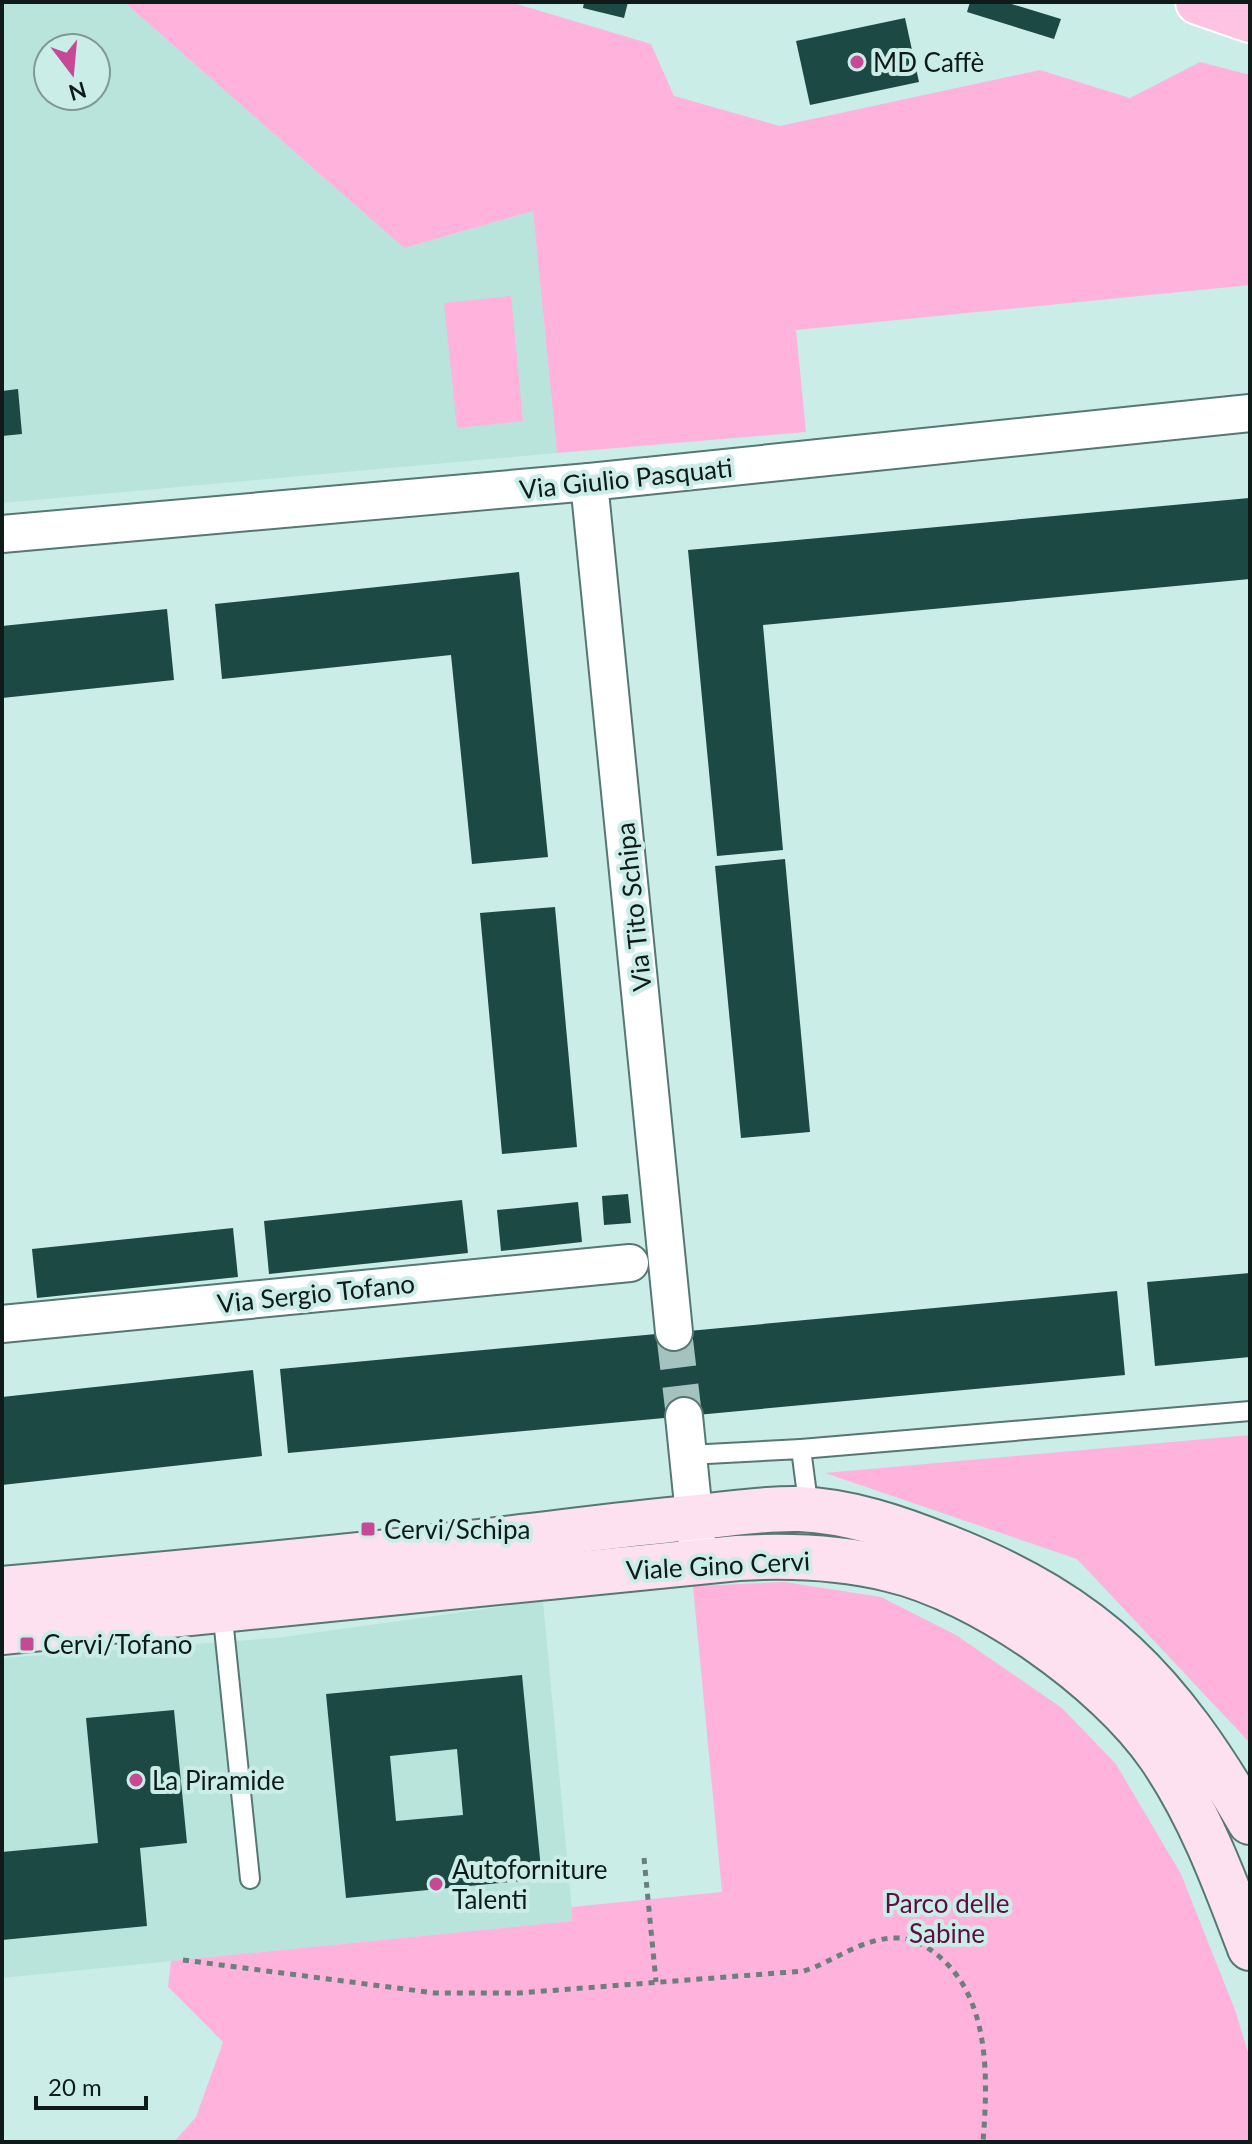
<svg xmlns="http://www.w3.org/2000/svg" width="1252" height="2144" viewBox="0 0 1252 2144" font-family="Lato,sans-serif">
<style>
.built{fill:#b8e4dc;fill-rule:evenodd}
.green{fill:#ffb2db}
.building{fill:#1d4944;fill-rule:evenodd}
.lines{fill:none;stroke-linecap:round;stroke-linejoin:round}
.street-tunnel{stroke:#a4c3be;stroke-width:36;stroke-dasharray:36 18;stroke-linecap:butt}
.lane-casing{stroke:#577772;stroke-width:22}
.street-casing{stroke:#577772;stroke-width:40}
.secondary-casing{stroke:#577772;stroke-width:48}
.primary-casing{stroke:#fff;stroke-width:48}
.path{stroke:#69807c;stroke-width:5;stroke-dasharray:6 6;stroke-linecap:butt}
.lane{stroke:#fff;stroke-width:18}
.street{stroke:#fff;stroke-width:36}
.secondary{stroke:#fee1f1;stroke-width:44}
.primary{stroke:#fec2e3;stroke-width:44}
.poi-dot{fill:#c74996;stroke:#caede7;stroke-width:3}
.labels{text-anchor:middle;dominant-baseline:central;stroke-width:8;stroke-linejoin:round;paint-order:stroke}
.poi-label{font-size:26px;fill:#0e1b19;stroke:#caede7;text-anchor:start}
.street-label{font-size:26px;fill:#0e1b19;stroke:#caede7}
.park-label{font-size:26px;fill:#5e0e42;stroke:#caede7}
</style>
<rect width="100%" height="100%" fill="#caede7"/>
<!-- built -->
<g class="built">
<path d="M2 2H124L404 248 533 211 557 453 2 503ZM48 48H96V96H48Z"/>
<path d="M543 1601 573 1921 2 1978V1658L276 1638Z"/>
</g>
<!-- green -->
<g class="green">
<path d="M124 2H510L651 44 674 96 780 126 1040 70 1130 98 1200 62 1250 75V285L796 330 806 432 557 453 533 211 404 248Z"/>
<path d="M511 296 523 421 457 428 444 303Z"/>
<path d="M1250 1435V1743L1077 1559 825 1473Z"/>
<path d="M784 1582 881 1597 956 1635 1062 1708 1116 1764 1181 1874 1235 2010 1250 2059V2142H174L196 2117 223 2042 168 1987 171 1961 572 1921V1907L722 1892 693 1586Z"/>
</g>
<!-- building -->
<g class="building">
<path d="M584 2H628L624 18 583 8Z"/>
<path d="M970 2H1005L1061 19 1054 39 967 12Z"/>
<path d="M905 18 919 82 810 105 796 41Z"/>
<path d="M18 389 22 434 2 436V391Z"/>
<path d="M1249 498 1250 579 763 625 783 850 717 856 688 550Z"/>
<path d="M519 572 548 857 472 864 451 655 222 679 215 604Z"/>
<path d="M167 609 174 680 2 698V626Z"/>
<path d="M785 859 810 1132 741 1138 715 866Z"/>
<path d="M555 907 577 1147 502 1154 480 913Z"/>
<path d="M628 1194 631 1223 604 1225 602 1196Z"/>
<path d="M462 1200 468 1253 269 1274 264 1221Z"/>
<path d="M578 1202 582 1242 501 1251 497 1210Z"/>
<path d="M233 1228 238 1277 37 1298 32 1249Z"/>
<path d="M1250 1273V1357L1155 1366 1147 1282Z"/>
<path d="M1117 1291 1125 1375 288 1453 280 1369Z"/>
<path d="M253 1370 262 1456 2 1485V1397Z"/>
<path d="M522 1675 542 1879 346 1898 326 1694ZM457 1749 463 1815 396 1821 390 1756Z"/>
<path d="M174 1710 187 1843 140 1848 147 1926 2 1940V1852L98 1843 86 1718Z"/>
</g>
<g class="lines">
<!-- street-tunnel -->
<path class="street-tunnel" d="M674 1332 684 1416"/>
<!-- lane casing -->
<g class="lane-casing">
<g id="lane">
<path d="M801 1449 1250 1411"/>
<path d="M688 1455 801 1449 809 1510"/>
<path d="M222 1609 250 1879"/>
</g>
</g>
<!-- street casing -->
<g class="street-casing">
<g id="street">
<path d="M589 482 674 1332"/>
<path d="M2 534 589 482 1250 413"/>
<path d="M2 1324 630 1263"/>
<path d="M684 1416 697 1544"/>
</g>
</g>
<!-- secondary casing -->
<g class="secondary-casing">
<g id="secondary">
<path d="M2 1589C158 1575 314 1561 469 1543 543 1535 616 1525 689 1518 725 1515 762 1508 799 1509 849 1511 899 1528 946 1547 1098 1607 1169 1682 1250 1822"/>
<path d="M2 1632 738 1558C789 1555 839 1557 889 1569 981 1590 1107 1679 1160 1756 1200 1814 1225 1882 1250 1948"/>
</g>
</g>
<!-- primary casing -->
<g class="primary-casing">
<path id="primary" d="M1198 2 1250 20"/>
</g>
<!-- path -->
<g class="path">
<path d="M644 1858 656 1982"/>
<path d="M183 1960 435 1993H519L804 1971C835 1961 862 1938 896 1938 911 1938 923 1944 935 1953 991 1996 988 2078 983 2142"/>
</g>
<!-- lane -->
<use href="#lane" class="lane"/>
<!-- street -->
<use href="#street" class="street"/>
<!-- secondary -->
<use href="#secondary" class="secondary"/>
<!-- primary -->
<use href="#primary" class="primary"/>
</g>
<!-- markers -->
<g class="poi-dot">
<circle cx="857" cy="62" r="8"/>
<rect x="360" y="1521" width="16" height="16" rx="4"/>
<rect x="19" y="1636" width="16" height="16" rx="4"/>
<circle cx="136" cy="1780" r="8"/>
<circle cx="436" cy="1884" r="8"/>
</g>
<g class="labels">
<!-- poi labels -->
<g class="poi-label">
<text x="873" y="62">MD Caffè</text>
<text x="384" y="1529">Cervi/Schipa</text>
<text x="43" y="1644">Cervi/Tofano</text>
<text x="152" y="1780">La Piramide</text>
<text x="452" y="1869">Autoforniture<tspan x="452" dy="30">Talenti</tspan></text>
</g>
<!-- street labels -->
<g class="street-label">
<text transform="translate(626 478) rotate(-6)">Via Giulio Pasquati</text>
<text transform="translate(633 907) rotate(-96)">Via Tito Schipa</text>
<text transform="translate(316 1293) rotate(-6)">Via Sergio Tofano</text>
<text transform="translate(718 1565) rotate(-3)">Viale Gino Cervi</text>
</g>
<!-- park labels -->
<g class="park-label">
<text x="947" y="1903">Parco delle<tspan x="947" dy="30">Sabine</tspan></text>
</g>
</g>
<!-- border -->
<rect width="1252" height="2144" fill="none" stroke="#0e1b19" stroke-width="8"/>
<!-- north arrow -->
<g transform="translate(72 72) rotate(164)"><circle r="38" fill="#caede7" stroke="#7f9995" stroke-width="2"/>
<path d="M0-6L14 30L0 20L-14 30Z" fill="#c74996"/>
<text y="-12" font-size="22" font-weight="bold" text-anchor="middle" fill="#0e1b19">N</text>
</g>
<!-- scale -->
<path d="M36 2096v12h110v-12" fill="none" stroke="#0e1b19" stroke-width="4"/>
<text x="48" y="2096" font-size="24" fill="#0e1b19" stroke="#caede7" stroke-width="6" paint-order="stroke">20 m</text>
</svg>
